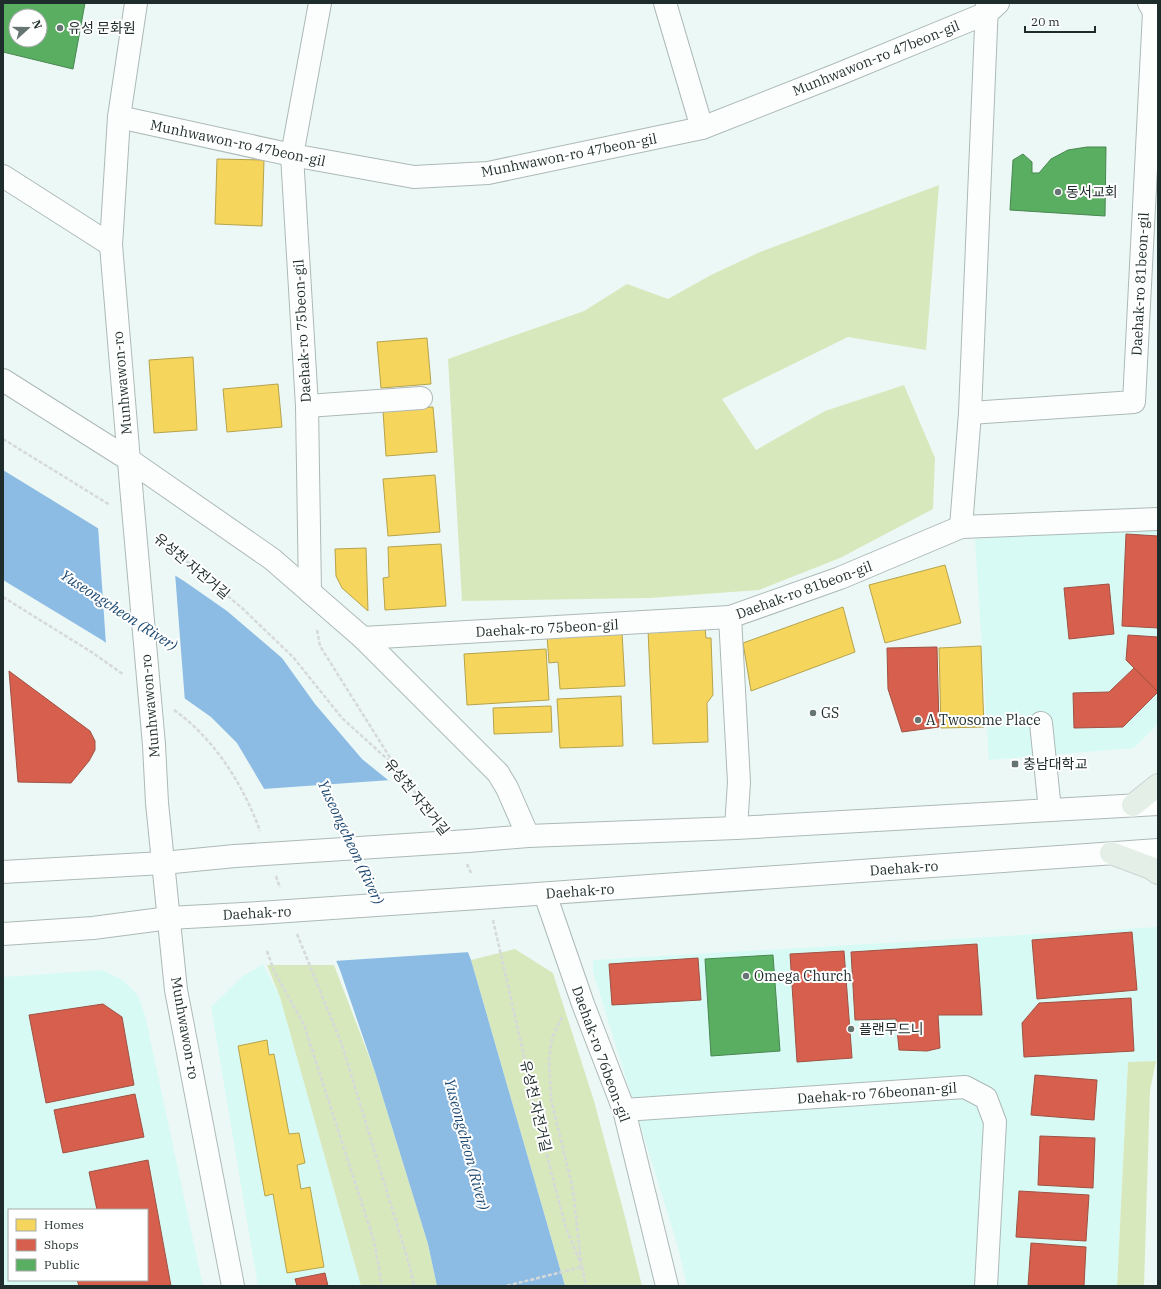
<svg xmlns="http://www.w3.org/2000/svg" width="1161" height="1289" viewBox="0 0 1161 1289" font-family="'IBM Plex Serif','Noto Sans KR',serif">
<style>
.built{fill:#d8faf4;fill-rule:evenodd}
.green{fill:#d8e8bd}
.water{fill:#8cbbe4}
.pier{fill:#ecf8f6}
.homes{fill:#f6d55c;stroke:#b5a34d}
.shops{fill:#d6604d;stroke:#9f5143}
.public{fill:#5aae61;stroke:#488751;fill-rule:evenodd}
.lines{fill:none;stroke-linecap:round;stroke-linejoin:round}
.minor-casing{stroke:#adb9b7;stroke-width:24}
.major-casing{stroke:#cbd3d1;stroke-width:24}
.path{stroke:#d6d9d9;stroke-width:2.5;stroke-dasharray:4 2;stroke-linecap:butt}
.minor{stroke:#fcfefe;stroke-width:22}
.major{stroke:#e4efe8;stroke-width:22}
.minor-bridge-casing{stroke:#adb9b7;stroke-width:24;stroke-linecap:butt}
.minor-bridge{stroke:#fcfefe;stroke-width:22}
.poi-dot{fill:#667472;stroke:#fff;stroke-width:1.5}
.labels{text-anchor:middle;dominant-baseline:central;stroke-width:4;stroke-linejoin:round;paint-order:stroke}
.poi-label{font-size:14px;fill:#1e2d2b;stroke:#fff;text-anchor:start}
.street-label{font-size:14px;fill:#1e2d2b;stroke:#fff}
.water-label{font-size:15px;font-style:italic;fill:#1d4971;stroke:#fff}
</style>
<rect width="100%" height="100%" fill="#ecf8f6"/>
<!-- built -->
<g class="built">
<path d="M1142 528H1158V724L1134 748 989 760 975 539Z"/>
<path d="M1158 927 1156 1061 1128 1062 1117 1286H687L678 1247 593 972V960Z"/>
<path d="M263 964 280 997 361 1286H258L211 1007 243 976Z"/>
<path d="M102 970 124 981 138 996 145 1015 203 1286H3V977ZM9 1210H147V1280H9Z"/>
</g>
<!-- green -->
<g class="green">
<path d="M939 185 926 350 848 337 722 399 756 450 825 411 904 385 935 458 933 509 840 558 759 590 650 598 462 601 448 359 584 311 627 284 668 299 711 275 760 252Z"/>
<path d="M515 949 553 973 594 1101 625 1217 642 1286H565L471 960Z"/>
<path d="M267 965H334L375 1072 428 1244 437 1286H361L280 997Z"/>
<path d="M1156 1061 1150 1090 1144 1286H1117L1128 1062Z"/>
</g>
<!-- water -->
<path class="water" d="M3 470 184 581 227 611 282 658 315 704 362 759 409 797 471 960 565 1286H437L428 1244 375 1072 340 970 266 792 237 743 211 717 102 640 3 580Z"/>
<!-- pier -->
<g class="pier">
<path d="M98 526 175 573 185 702 106 645Z"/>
<path d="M391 780 410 796 470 952 334 961 263 789Z"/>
</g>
<!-- homes -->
<g class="homes">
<path d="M217 159 264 160 262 226 215 224Z"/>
<path d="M427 338 431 384 381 388 377 342Z"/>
<path d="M193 357 197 430 154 433 149 360Z"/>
<path d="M278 384 282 427 227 432 223 389Z"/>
<path d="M433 407 437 452 386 456 383 411Z"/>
<path d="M435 475 440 532 388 536 383 479Z"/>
<path d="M441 544 446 606 385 610 383 578 389 577 388 547Z"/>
<path d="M366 548 368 611 342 588 336 576 335 549Z"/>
<path d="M945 565 961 623 885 643 869 585Z"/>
<path d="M843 607 855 652 751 691 743 643Z"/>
<path d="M705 628 706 638H711L713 695 707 703 708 742 653 744 648 630Z"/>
<path d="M622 632 625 686 560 689 558 662 549 663 547 636Z"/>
<path d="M981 646 984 727 941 728 939 648Z"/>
<path d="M546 649 549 700 467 705 464 654Z"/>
<path d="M621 696 623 746 560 748 557 699Z"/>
<path d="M551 706 552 732 494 734 493 708Z"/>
<path d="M267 1040 269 1055 274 1054 289 1134 299 1133 305 1163 297 1165 301 1189 310 1187 324 1267 287 1273 273 1194 265 1196 238 1046Z"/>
</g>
<!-- shops -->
<g class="shops">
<path d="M1126 534 1158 536V628L1122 626Z"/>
<path d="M1109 584 1114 634 1069 639 1064 588Z"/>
<path d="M1128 635 1158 637V692L1126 660Z"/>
<path d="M937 647 939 727 902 732 888 689 887 648Z"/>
<path d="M1134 668 1158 692 1123 727 1074 728 1073 693 1109 692Z"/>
<path d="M9 671 90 731 95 741V750L89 761 71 783 18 782Z"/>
<path d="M1132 932 1137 990 1037 999 1032 940Z"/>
<path d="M977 944 982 1015H938L940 1048 927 1051 899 1050 896 1019 855 1020 851 952Z"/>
<path d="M844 951 852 1058 797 1062 790 954Z"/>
<path d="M698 958 701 1000 612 1005 609 964Z"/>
<path d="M1131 998 1134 1051 1024 1057 1022 1023 1039 1003Z"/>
<path d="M103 1004 122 1017 134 1085 46 1103 29 1015Z"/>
<path d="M1035 1075 1097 1080 1094 1120 1031 1115Z"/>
<path d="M135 1094 144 1137 63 1153 54 1110Z"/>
<path d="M1040 1136 1095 1138 1093 1188 1038 1185Z"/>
<path d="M148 1160 171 1286H79L77 1280H147V1210H97L89 1172Z"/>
<path d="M1019 1191 1089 1195 1086 1241 1016 1237Z"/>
<path d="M1031 1243 1086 1247 1084 1286H1028Z"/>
<path d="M325 1273 328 1286H297L295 1279Z"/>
</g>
<!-- public -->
<g class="public">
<path d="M3 3H85L73 69 3 52ZM16 16H40V40H16Z"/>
<path d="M1087 147H1106L1105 216 1010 210 1013 160 1023 154 1032 162V173H1039L1051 159 1068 150Z"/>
<path d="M773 955 780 1051 711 1056 705 959Z"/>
</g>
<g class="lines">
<!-- minor casing -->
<g class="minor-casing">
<g id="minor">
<path d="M665 3 702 128"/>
<path d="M119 117 292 155 414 177 488 173 702 128 839 74 987 13 998 3"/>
<path d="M3 176 111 245"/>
<path d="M3 380 128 459 272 559 363 638 498 773 507 788 528 836"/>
<path d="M307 406 421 398"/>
<path d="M970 413 1134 402 1154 12 1149 3"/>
<path d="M132 497 111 245 119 117 136 3"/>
<path d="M961 527 970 413 987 3"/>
<path d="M310 592 307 406 292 155 320 3"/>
<path d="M730 617 739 782 736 828"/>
<path d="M363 638 730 617 840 578 961 527 1158 519"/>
<path d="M1041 723 1050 810"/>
<path d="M154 745 157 803 176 990 233 1286"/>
<path d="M468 841 528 836 736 828 1158 804"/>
<path d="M3 872 163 863 235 856"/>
<path d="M545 894 583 1004 624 1110 667 1286"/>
<path d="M493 897 1158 850"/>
<path d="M3 934 93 928 169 918 259 913"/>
<path d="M624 1110 965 1087 986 1098 995 1122 986 1286"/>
</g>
</g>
<!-- major casing -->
<g class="major-casing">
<g id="major">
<path d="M1133 805 1158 785"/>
<path d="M1111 853 1151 868 1158 873"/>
</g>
</g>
<!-- path -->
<g class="path">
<path d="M3 439 110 505"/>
<path d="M159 538 242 608 293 657 342 718 396 767 436 820"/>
<path d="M3 597 93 653 124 675"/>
<path d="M317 630 320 646 394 764"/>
<path d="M174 710C214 738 244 786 260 831"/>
<path d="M467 864 472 875"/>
<path d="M276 876 280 888"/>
<path d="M493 920 544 1144 565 1225 582 1267 506 1286"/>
<path d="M297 934 342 1045 410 1267 414 1286"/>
<path d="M267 951 274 971 304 1025 374 1241 382 1286"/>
<path d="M562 1017 552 1038 549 1060 551 1099 573 1190 581 1262"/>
<path d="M582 1267 586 1286"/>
</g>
<!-- minor -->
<use href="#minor" class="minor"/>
<!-- major -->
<use href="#major" class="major"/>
<!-- minor-bridge casing -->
<g class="minor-bridge-casing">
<g id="minor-bridge">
<path d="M132 497 154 745"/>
<path d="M235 856 468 841"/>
<path d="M259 913 493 897"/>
</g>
</g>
<!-- minor-bridge -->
<use href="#minor-bridge" class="minor-bridge"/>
</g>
<!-- markers -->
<g class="poi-dot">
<circle cx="60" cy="28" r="4"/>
<circle cx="1058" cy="192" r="4"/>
<circle cx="813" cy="713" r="4"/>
<circle cx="918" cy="720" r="4"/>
<rect x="1011" y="760" width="8" height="8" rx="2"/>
<circle cx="746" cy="976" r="4"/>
<circle cx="851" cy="1029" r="4"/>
</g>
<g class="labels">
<!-- poi labels -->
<g class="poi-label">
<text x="68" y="28">유성 문화원</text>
<text x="1066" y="192">동서교회</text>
<text x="821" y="713">GS</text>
<text x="926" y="720">A Twosome Place</text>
<text x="1023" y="764">충남대학교</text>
<text x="754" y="976">Omega Church</text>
<text x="859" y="1029">플랜무드니</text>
</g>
<!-- street labels -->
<g class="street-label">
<text transform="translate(876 58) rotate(-22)">Munhwawon-ro 47beon-gil</text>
<text transform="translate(238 143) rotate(12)">Munhwawon-ro 47beon-gil</text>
<text transform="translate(569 155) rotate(-11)">Munhwawon-ro 47beon-gil</text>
<text transform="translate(1140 284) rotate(-87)">Daehak-ro 81beon-gil</text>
<text transform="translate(302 331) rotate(-93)">Daehak-ro 75beon-gil</text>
<text transform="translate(122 383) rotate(-95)">Munhwawon-ro</text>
<text transform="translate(192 566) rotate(40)">유성천 자전거길</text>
<text transform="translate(804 590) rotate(-20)">Daehak-ro 81beon-gil</text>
<text transform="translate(547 628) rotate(-3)">Daehak-ro 75beon-gil</text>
<text transform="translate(150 706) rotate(-95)">Munhwawon-ro</text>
<text transform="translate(417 797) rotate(51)">유성천 자전거길</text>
<text transform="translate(904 868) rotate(-4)">Daehak-ro</text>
<text transform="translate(580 891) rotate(-4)">Daehak-ro</text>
<text transform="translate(257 913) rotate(-3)">Daehak-ro</text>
<text transform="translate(185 1028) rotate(80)">Munhwawon-ro</text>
<text transform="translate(601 1054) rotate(70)">Daehak-ro 76beon-gil</text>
<text transform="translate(877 1093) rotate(-4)">Daehak-ro 76beonan-gil</text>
<text transform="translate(536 1106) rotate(77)">유성천 자전거길</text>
</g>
<!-- water labels -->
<g class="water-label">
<text transform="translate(119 610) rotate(33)">Yuseongcheon (River)</text>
<text transform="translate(351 842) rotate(65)">Yuseongcheon (River)</text>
<text transform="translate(467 1144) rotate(75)">Yuseongcheon (River)</text>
</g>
</g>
<!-- border -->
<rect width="1161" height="1289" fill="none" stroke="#1e2d2b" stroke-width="8"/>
<!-- legend -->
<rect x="8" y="1209" width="140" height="72" fill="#ffffff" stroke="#a5abaa"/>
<rect x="16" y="1219" width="20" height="12" fill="#f6d55c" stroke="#a5abaa"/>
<text x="44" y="1229" font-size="12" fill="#1e2d2b">Homes</text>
<rect x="16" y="1239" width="20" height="12" fill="#d6604d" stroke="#a5abaa"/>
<text x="44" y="1249" font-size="12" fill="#1e2d2b">Shops</text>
<rect x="16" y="1259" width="20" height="12" fill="#5aae61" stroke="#a5abaa"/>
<text x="44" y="1269" font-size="12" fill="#1e2d2b">Public</text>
<!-- north arrow -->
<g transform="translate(28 28) rotate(69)"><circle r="19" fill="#ffffff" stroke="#a5abaa"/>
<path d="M0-3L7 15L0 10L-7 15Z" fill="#667472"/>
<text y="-6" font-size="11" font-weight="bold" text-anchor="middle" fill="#1e2d2b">N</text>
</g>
<!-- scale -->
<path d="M1025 26v6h70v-6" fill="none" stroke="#1e2d2b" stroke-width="2"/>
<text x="1031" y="26" font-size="12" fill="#1e2d2b" stroke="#ffffff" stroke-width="3" paint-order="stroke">20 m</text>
</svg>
